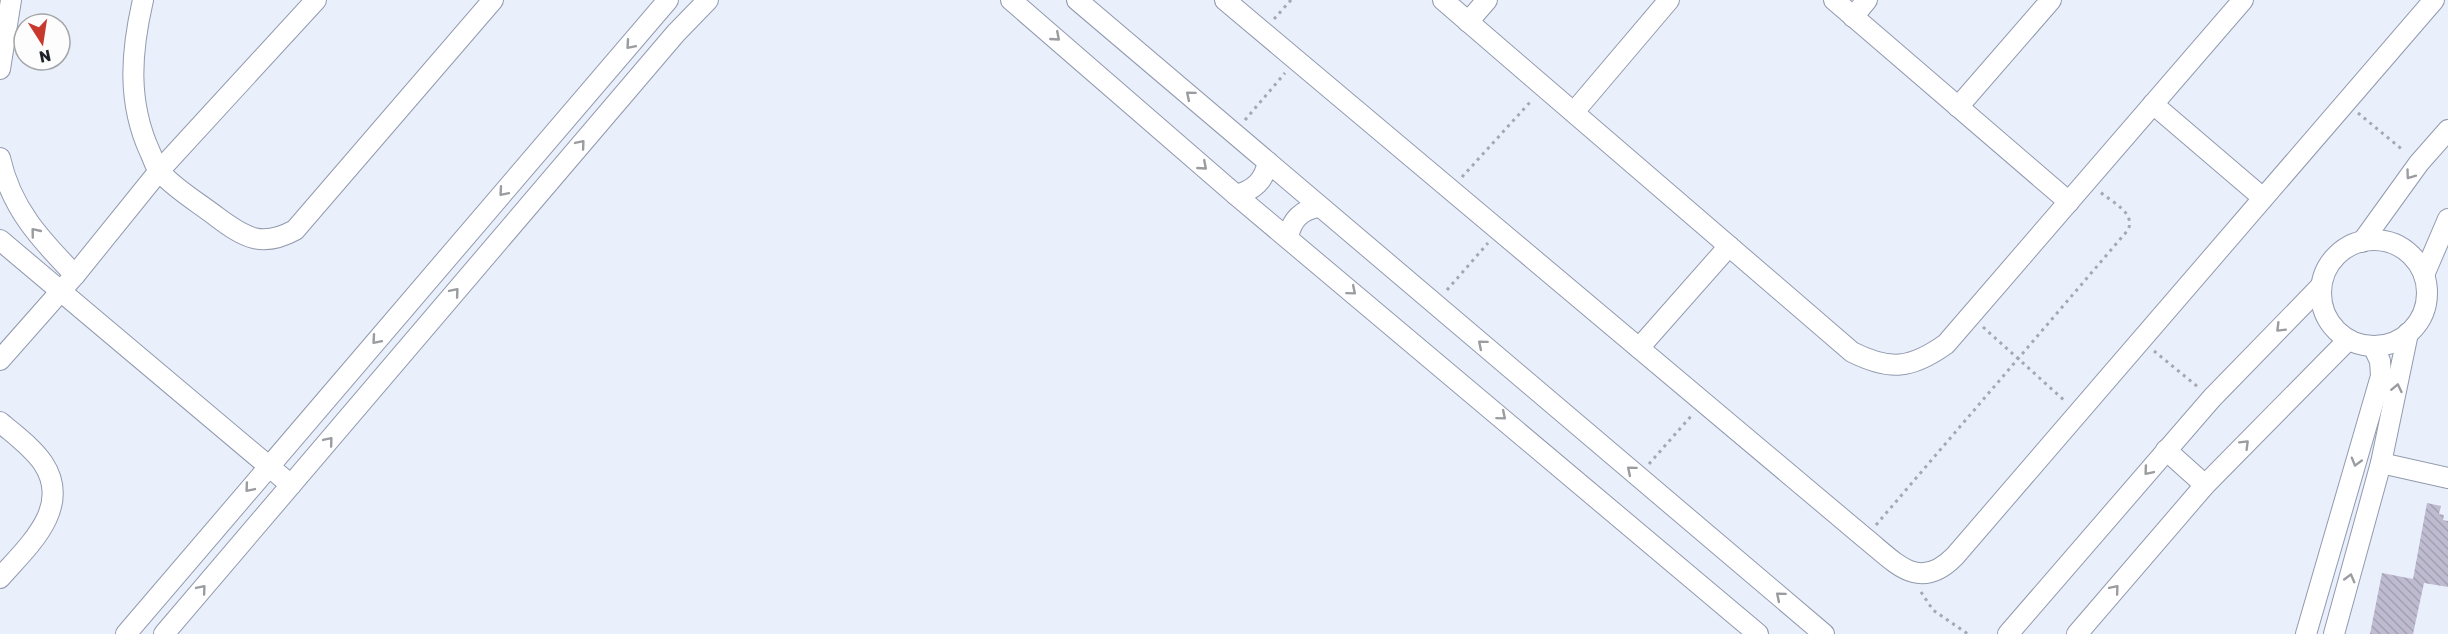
<svg xmlns="http://www.w3.org/2000/svg" width="2448" height="634" viewBox="0 0 2448 634" font-family="Rubik,sans-serif">
<style>
.building{fill:url(#building-back-hatch)}
.lines{fill:none;stroke-linecap:round;stroke-linejoin:round}
.street-casing{stroke:#929aae;stroke-width:22}
.path{stroke:#a4a8b3;stroke-width:3;stroke-dasharray:3 4.5;stroke-linecap:butt}
.street{stroke:#fff;stroke-width:20}
.oneway{stroke:#9a9c9f}
</style>
<defs>
<pattern id="building-back-hatch" width="6" height="6" patternUnits="userSpaceOnUse" patternTransform="scale(1.5)"><rect width="6" height="6" fill="#bebad0"/><path d="M-1 5l2 2M0 0l6 6M5-1l2 2" fill="none" stroke="#a3a0b3"/></pattern>
</defs>
<rect width="100%" height="100%" fill="#eaeffc"/>
<!-- building -->
<path class="building" d="M2427 503 2441 506 2439 514 2444 515 2443 520 2448 521V587L2424 583 2413 634H2370L2382 573 2413 579Z"/>
<g class="lines">
<!-- street casing -->
<g class="street-casing">
<g id="street">
<path d="M143 0C131 52 127 102 150 152 153 158 155 167 160 172 175 189 199 203 217 217 245 238 262 248 295 230L493 0"/>
<path d="M1011 0 1236 195 1758 634"/>
<path d="M1077 0 1824 634"/>
<path d="M1225 0 1865 538C1896 563 1919 593 1955 556L2434 0"/>
<path d="M1443 0 1852 352C1890 371 1911 369 1946 344L2243 0"/>
<path d="M1834 0 2069 202"/>
<path d="M1853 17 1867 0"/>
<path d="M1468 22 1487 0"/>
<path d="M0 69 11 0"/>
<path d="M2153 104 2263 198"/>
<path d="M1958 107 2051 0"/>
<path d="M1574 112 1669 0"/>
<path d="M0 158C11 208 40 239 75 275"/>
<path d="M1236 195C1254 190 1264 181 1268 162"/>
<path d="M1288 237C1292 219 1301 210 1319 207"/>
<path d="M0 240 291 485"/>
<circle cx="2374" cy="293" r="53"/>
<path d="M2362 242 2419 163 2448 130"/>
<path d="M2424 275 2448 219"/>
<path d="M1639 348 1729 246"/>
<path d="M0 360 75 275 159 171 316 0"/>
<path d="M0 422C15 435 32 447 43 463 73 508 27 547 0 578"/>
<path d="M2166 450 2205 485"/>
<path d="M2381 463 2448 478"/>
<path d="M126 634 668 0"/>
<path d="M164 634 676 33 708 0"/>
<path d="M2008 634 2212 398 2321 286"/>
<path d="M2077 634 2205 485 2348 340"/>
<path d="M2306 634 2381 376 2380 361 2373 346"/>
<path d="M2334 634 2381 463 2408 333"/>
</g>
</g>
<!-- path -->
<g class="path">
<path d="M1274 19 1291 0"/>
<path d="M2358 113 2404 151"/>
<path d="M1245 120 1285 73"/>
<path d="M1462 177 1532 100"/>
<path d="M1447 290 1488 243"/>
<path d="M1983 327 2065 401"/>
<path d="M2154 351 2198 387"/>
<path d="M1649 464 1692 415"/>
<path d="M1876 525 2128 230C2136 213 2112 202 2100 192"/>
<path d="M1921 592 1933 610 1968 634"/>
</g>
<!-- street -->
<use href="#street" class="street"/>
</g>
<!-- one-way arrows -->
<defs><path id="oneway-chevron" d="M-2-3.5L2.5 0L-2 3.5" fill="none" stroke-width="1.6" stroke-linecap="round" stroke-linejoin="round" transform="scale(1.5)"/></defs>
<g class="oneway">
<use href="#oneway-chevron" transform="translate(1056 37) rotate(41)"/>
<use href="#oneway-chevron" transform="translate(630 45) rotate(131)"/>
<use href="#oneway-chevron" transform="translate(1190 95) rotate(-140)"/>
<use href="#oneway-chevron" transform="translate(581 144) rotate(-50)"/>
<use href="#oneway-chevron" transform="translate(1203 166) rotate(41)"/>
<use href="#oneway-chevron" transform="translate(2410 175) rotate(126)"/>
<use href="#oneway-chevron" transform="translate(503 192) rotate(131)"/>
<use href="#oneway-chevron" transform="translate(35 232) rotate(-129)"/>
<use href="#oneway-chevron" transform="translate(1352 291) rotate(40)"/>
<use href="#oneway-chevron" transform="translate(455 292) rotate(-50)"/>
<use href="#oneway-chevron" transform="translate(2280 328) rotate(135)"/>
<use href="#oneway-chevron" transform="translate(376 340) rotate(131)"/>
<use href="#oneway-chevron" transform="translate(1482 344) rotate(-140)"/>
<use href="#oneway-chevron" transform="translate(2397 388) rotate(-78)"/>
<use href="#oneway-chevron" transform="translate(1502 416) rotate(40)"/>
<use href="#oneway-chevron" transform="translate(329 441) rotate(-50)"/>
<use href="#oneway-chevron" transform="translate(2245 444) rotate(-45)"/>
<use href="#oneway-chevron" transform="translate(2356 462) rotate(106)"/>
<use href="#oneway-chevron" transform="translate(1631 470) rotate(-140)"/>
<use href="#oneway-chevron" transform="translate(2148 471) rotate(130)"/>
<use href="#oneway-chevron" transform="translate(249 488) rotate(130)"/>
<use href="#oneway-chevron" transform="translate(2350 578) rotate(-75)"/>
<use href="#oneway-chevron" transform="translate(202 589) rotate(-50)"/>
<use href="#oneway-chevron" transform="translate(2115 589) rotate(-50)"/>
<use href="#oneway-chevron" transform="translate(1780 596) rotate(-140)"/>
</g>
<!-- north arrow -->
<g transform="translate(42 42) rotate(168)"><circle r="28" fill="#fdfdfd" stroke="#a4a5a8" stroke-width="1.5"/>
<path d="M0-4.5L10 22L0 15L-10 22Z" fill="#c7392d"/>
<text y="-9" font-size="16" font-weight="bold" text-anchor="middle" fill="#1f2229">N</text>
</g>
</svg>
